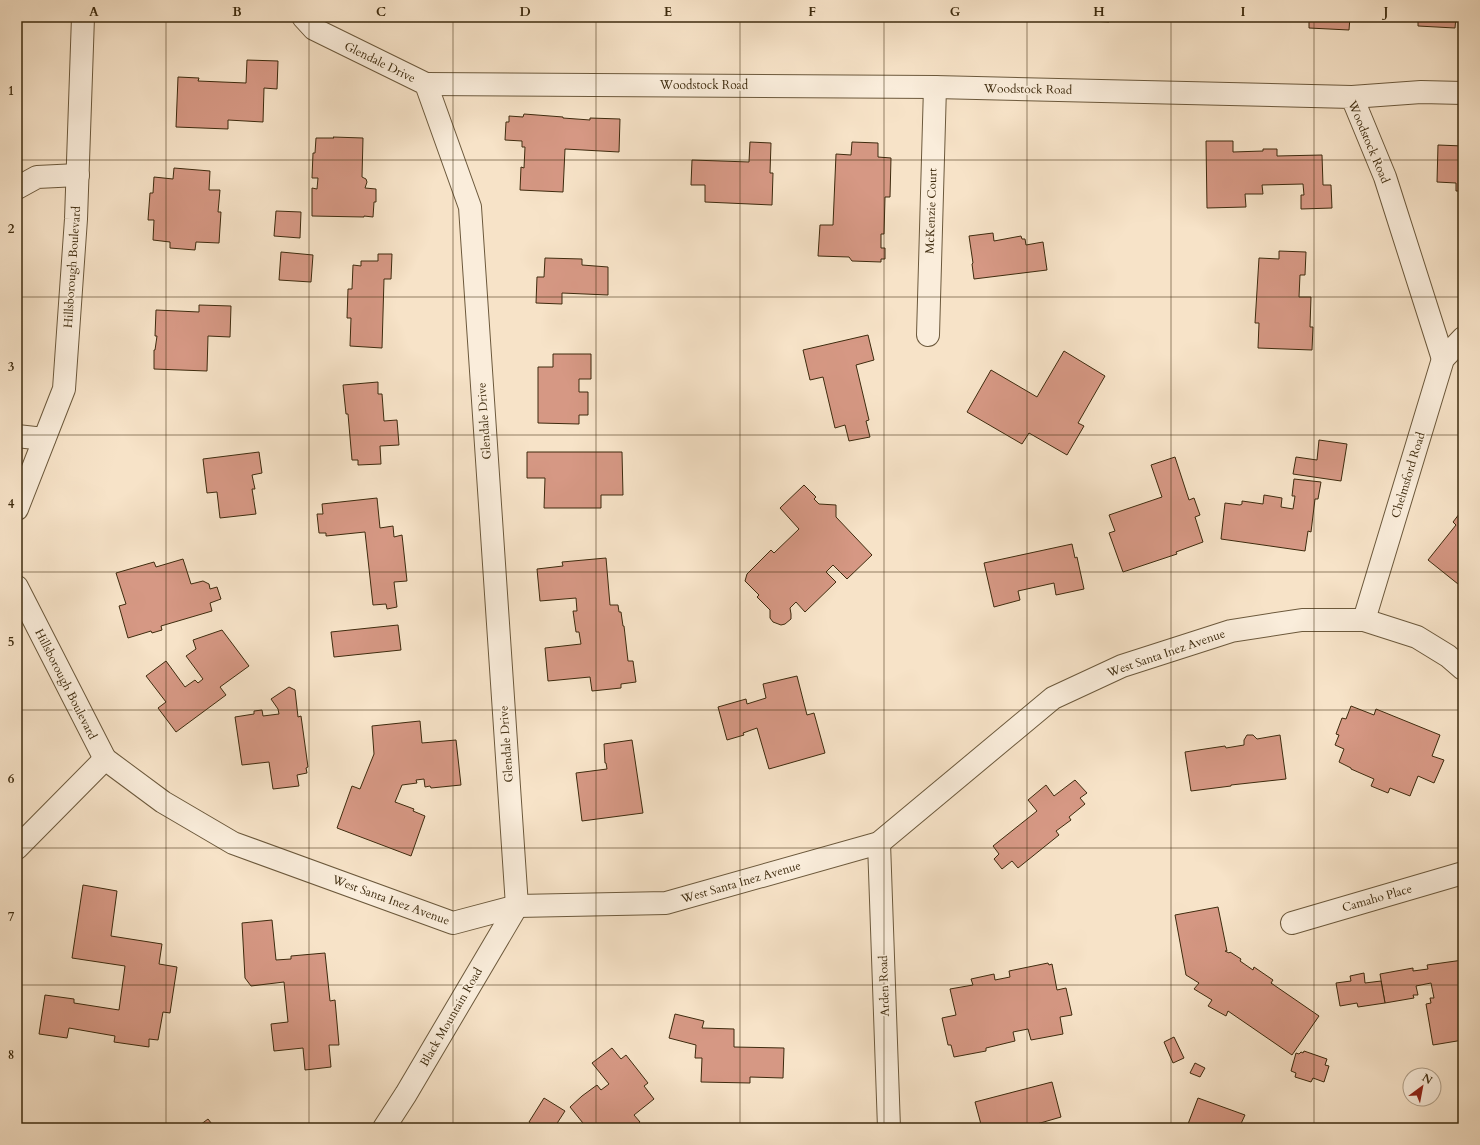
<svg xmlns="http://www.w3.org/2000/svg" width="1480" height="1145" viewBox="0 0 1480 1145" font-family="Cardo,serif">
<style>
.building{fill:#d69884;stroke:#3e2b0e}
.lines{fill:none;stroke-linecap:round;stroke-linejoin:round}
.minor-casing{stroke:#6c593c;stroke-width:24}
.minor{stroke:#faeddb;stroke-width:22}
.grid{fill:none;stroke:#3e2b0e;stroke-width:1;stroke-opacity:0.55}
.labels{text-anchor:middle;dominant-baseline:central;stroke-width:3.5;stroke-linejoin:round;paint-order:stroke}
.street-label{font-size:12px;fill:#3e2b0e;stroke:#faeddb}
.neatline{fill:none;stroke:#3e2b0e;stroke-width:1.5}
.grid-label{font-size:13px;text-anchor:middle;font-weight:bold;fill:#3e2b0e}
</style>
<rect width="100%" height="100%" fill="#f7e3c8"/>
<filter id="stains"><feTurbulence type="fractalNoise" baseFrequency=".005" numOctaves="4"/><feColorMatrix values="0 0 0 0 .2 0 0 0 0 .09 0 0 0 0 .02 0 0 0 .5 -.17"/></filter>
<radialGradient id="worn" r=".72"><stop offset=".6" stop-color="#630" stop-opacity="0"/><stop offset="1" stop-color="#630" stop-opacity=".3"/></radialGradient>
<!-- building -->
<g class="building">
<path d="M1074 17H1109V22L1074 20Z"/>
<path d="M1282 17H1350L1349 30 1309 28V20L1282 19Z"/>
<path d="M1418 17H1456L1455 28 1418 26Z"/>
<path d="M247 60 278 61 277 89 264 88 263 122 228 120V129L176 127 178 77 199 78 198 81 246 83Z"/>
<path d="M524 114 563 117V118L590 120V118L620 119 619 152 565 149 563 192 520 190 521 167 524 168 525 147H522V141L505 140 506 122H509V116L523 117Z"/>
<path d="M333 137 363 138 362 177 366 179 367 182 365 188 376 189V202H374L373 217 364 216V217L312 216V188L317 189 318 178H312L313 153H315L316 138H334Z"/>
<path d="M1206 141H1233V152L1263 151V149H1277V156L1322 155 1323 185H1331L1332 208 1301 209V195H1304L1303 184 1262 185 1263 194H1245L1246 207 1207 208Z"/>
<path d="M750 142 771 143 770 173H773L772 205 705 202V185H691L692 160 749 162Z"/>
<path d="M852 142 878 143V157L891 158 890 197H885L884 234H881V248H885V259H881V262L852 261 849 257 818 256 820 225H833L836 154 851 155Z"/>
<path d="M1438 145 1463 146V191H1456V183L1437 182Z"/>
<path d="M174 168 210 171 209 190H220L218 212H221L219 243 196 242 195 250 170 248V242L153 240 154 220H148L150 193H153L154 177 173 179Z"/>
<path d="M276 211 301 212 300 238 274 236Z"/>
<path d="M993 233 994 241 1021 236 1022 239H1025L1026 245 1043 242 1047 270 974 279 972 264 973 263 969 236Z"/>
<path d="M1279 251 1306 252 1305 275H1300L1299 297H1311L1310 327H1313L1312 350 1258 348 1259 323H1255L1259 258 1279 259Z"/>
<path d="M281 252 313 255 311 282 279 280Z"/>
<path d="M378 254H392L391 279H384L382 348 350 346 351 318H347L348 289H352L353 265 361 266V261H378Z"/>
<path d="M545 258 582 259V265L608 267V295L562 293V304L536 303 537 277H544Z"/>
<path d="M199 305 231 306 230 337 208 336 207 371 154 369V350H155L157 336H155L156 310 199 312Z"/>
<path d="M868 335 874 360 856 365 869 420 866 421 870 437 849 441 845 425 835 428 823 377 810 380 803 350Z"/>
<path d="M1064 351 1105 376 1078 423 1084 426 1067 455 1029 433 1022 444 967 412 991 370 1037 397Z"/>
<path d="M553 354H591V379H579V392H588V415H579V424L538 423V367H553Z"/>
<path d="M378 382V394H382L384 421 397 420 399 445 380 446 381 464 358 465V460H352L348 414H346L343 385Z"/>
<path d="M1319 440 1347 444 1341 481 1293 474 1296 457 1317 460Z"/>
<path d="M259 452 262 473 252 475 255 489H252L256 514 220 518 217 492 207 493 203 459Z"/>
<path d="M527 452H622L623 495H601V508H544L545 478H527Z"/>
<path d="M1175 457 1189 500 1194 498 1200 515 1195 517 1203 542 1176 552 1177 554 1123 572 1109 533 1115 531 1109 515 1162 497 1151 465Z"/>
<path d="M1294 479 1321 482 1318 499H1315L1311 532 1308 531 1305 551 1221 539 1225 503 1240 505 1242 504V501L1263 504 1264 495 1282 498 1281 507 1293 509 1295 496H1292Z"/>
<path d="M804 485 816 497 814 499 819 504 836 505V517L872 555 847 579 833 565 826 572 836 582 805 612 796 602 790 608 791 614V619L785 624 781 625 773 622 770 618V610L757 597 759 595 745 581 747 574 771 550 774 553 799 529 780 508Z"/>
<path d="M377 498 380 528 393 526 394 537 402 535 407 581 394 582 397 607 387 609 386 604 373 605 365 532 326 536V533H319L317 514H323L322 504Z"/>
<path d="M1463 509V588L1428 560 1456 525 1453 522Z"/>
<path d="M1072 544 1075 558 1077 557 1084 589 1056 595 1054 583 1018 591 1020 600 994 607 984 563Z"/>
<path d="M606 558 610 605H618L619 612H621L623 626H624L628 661H633L636 682 621 684V688L592 691 590 677 548 681 545 648 581 644 579 632H576L573 611H577L576 598 540 601 537 569 563 566 562 562Z"/>
<path d="M183 559 191 584 203 581 209 584 210 589 217 587 221 599 210 603 212 611 161 626 162 630 152 633 151 631 128 638 119 606 126 604 116 573 154 562 156 567Z"/>
<path d="M398 625 401 650 334 657 331 632Z"/>
<path d="M222 630 249 666 220 687 226 695 176 732 158 708 166 702 146 676 166 661 185 687 195 680 198 683 203 679 186 656 196 649 193 640Z"/>
<path d="M797 676 807 715 814 713 825 753 769 769 757 728 743 733 744 735 727 740 718 707 746 699 747 704 766 698 763 684Z"/>
<path d="M289 687 295 690 298 717 301 716 308 767 306 768 307 773 297 775 299 786 273 789 269 762 242 765 235 717 254 714V711L262 710 263 716 279 714 278 709 271 699Z"/>
<path d="M1351 706 1374 715 1376 709 1440 735 1432 756 1444 760 1434 783 1418 776 1410 796 1390 788 1388 793 1371 786 1374 779 1351 769V768L1339 762 1344 749 1335 745 1339 735 1336 734 1342 718 1346 719Z"/>
<path d="M420 721 422 743 456 740 461 785 431 788 430 786 425 787 424 779 416 780 417 783 402 785 395 802 414 809 413 811 425 816 411 856 337 828 352 786 360 789 374 754 372 726Z"/>
<path d="M1247 735H1253L1257 739 1280 735 1286 779 1231 785V786L1191 791 1185 752 1225 746 1226 748 1244 745V740Z"/>
<path d="M632 740 643 813 582 821 576 773 607 769 606 763H605L604 744Z"/>
<path d="M1075 780 1087 793 1080 798 1085 804 1069 817 1071 820 1056 831 1059 835 1018 868 1012 861 1002 869 994 859 999 854 993 846 1037 811 1028 800 1046 785 1054 796Z"/>
<path d="M83 885 117 891 111 936 162 944 159 964 177 967 170 1013 163 1012 158 1040 149 1039V1047L114 1042 115 1036 69 1028 67 1038 39 1034 45 995 74 999V1003L119 1010 125 966 72 958Z"/>
<path d="M1218 907 1227 951H1225L1229 953 1230 952 1241 959 1240 961 1253 970 1254 967 1273 980 1271 983 1319 1016 1292 1055 1228 1011 1226 1016 1208 1006 1212 1000 1194 989 1199 983 1186 975 1175 915Z"/>
<path d="M272 920 276 960 291 959V956L325 953 330 1001 335 1000 339 1045H329L331 1067 305 1070 303 1048 274 1051 271 1024 288 1022 284 982 251 986 245 978 242 923Z"/>
<path d="M1463 960V1040L1433 1045 1426 1004 1431 1003 1430 998H1434L1431 983 1416 986 1418 995H1413L1414 998 1385 1003 1380 974 1413 968V971L1428 969 1427 965Z"/>
<path d="M1048 963 1049 965 1052 964 1057 990 1066 988 1072 1015 1060 1017 1063 1034 1031 1040 1028 1029 1013 1032 1015 1041 986 1048V1051L954 1057 951 1045H948L942 1018 956 1015 950 989 973 985 971 979 994 974 995 980 1010 977 1009 971Z"/>
<path d="M1364 973 1365 983 1381 981 1385 1003 1358 1007 1357 1003 1340 1006 1336 983 1351 981 1350 976Z"/>
<path d="M675 1014 704 1021 702 1028 734 1029V1047L784 1048 783 1078 750 1077V1083L701 1082 702 1058H695L696 1045 669 1038Z"/>
<path d="M1174 1037 1184 1058 1173 1063 1164 1042Z"/>
<path d="M612 1048 621 1059 626 1055 648 1083 644 1086 654 1099 634 1115 640 1122 634 1128H587L570 1107 582 1096 597 1085 601 1090 609 1084 592 1063Z"/>
<path d="M1304 1051 1327 1059 1325 1065 1329 1066 1324 1082 1313 1078 1311 1082 1295 1077 1296 1073 1291 1071 1296 1053 1299 1054 1301 1052 1303 1053Z"/>
<path d="M1195 1063 1205 1068 1200 1077 1190 1073Z"/>
<path d="M1052 1082 1061 1117 1023 1128H982L975 1102Z"/>
<path d="M544 1098 565 1111 554 1128H538L529 1122Z"/>
<path d="M1198 1098 1245 1115 1239 1128H1200L1188 1124Z"/>
<path d="M208 1119 215 1128H196Z"/>
</g>
<g class="lines">
<!-- minor casing -->
<g class="minor-casing">
<g id="minor">
<path d="M303 17 314 29 426 84 470 207 517 906"/>
<path d="M426 84 935 87 1352 97 1385 177 1443 359"/>
<path d="M1352 97 1421 92 1463 93"/>
<path d="M17 188 37 177 78 175"/>
<path d="M928 335 935 87"/>
<path d="M17 436 44 439"/>
<path d="M17 509 64 389 76 219 83 17"/>
<path d="M17 587 105 759"/>
<path d="M1364 620 1443 359 1463 338"/>
<path d="M879 843 889 1128"/>
<path d="M17 848 105 759 163 802 233 843 453 923 517 906 666 903 879 843 1053 698 1122 666 1231 631 1302 620H1364L1417 637 1448 656 1463 669"/>
<path d="M1292 923 1463 873"/>
<path d="M384 1128 406 1094 517 906"/>
</g>
</g>
<!-- minor -->
<use href="#minor" class="minor"/>
</g>
<!-- grid -->
<path class="grid" d="M166 17V1128M309 17V1128M453 17V1128M596 17V1128M740 17V1128M884 17V1128M1027 17V1128M1171 17V1128M1314 17V1128M17 160H1463M17 297H1463M17 435H1463M17 572H1463M17 710H1463M17 848H1463M17 985H1463"/>
<g class="labels">
<!-- street labels -->
<g class="street-label">
<text transform="translate(380 62) rotate(26)">Glendale Drive</text>
<text x="704" y="85">Woodstock Road</text>
<text transform="translate(1028 89) rotate(1)">Woodstock Road</text>
<text transform="translate(1369 142) rotate(67)">Woodstock Road</text>
<text transform="translate(931 211) rotate(-88)">McKenzie Court</text>
<text transform="translate(72 267) rotate(-86)">Hillsborough Boulevard</text>
<text transform="translate(484 421) rotate(-94)">Glendale Drive</text>
<text transform="translate(1408 475) rotate(-73)">Chelmsford Road</text>
<text transform="translate(1166 653) rotate(-19)">West Santa Inez Avenue</text>
<text transform="translate(66 684) rotate(63)">Hillsborough Boulevard</text>
<text transform="translate(506 744) rotate(-94)">Glendale Drive</text>
<text transform="translate(741 882) rotate(-16)">West Santa Inez Avenue</text>
<text transform="translate(1377 898) rotate(-16)">Camaho Place</text>
<text transform="translate(391 900) rotate(20)">West Santa Inez Avenue</text>
<text transform="translate(884 986) rotate(-92)">Arden Road</text>
<text transform="translate(451 1017) rotate(-60)">Black Mountain Road</text>
</g>
</g>
<!-- margin -->
<rect width="1480" height="1145" fill="none" stroke="#f7e3c8" stroke-width="44"/>
<!-- north arrow -->
<g transform="translate(1422 1087) rotate(32)"><circle r="19" fill="#faeddb" stroke="#af9f89"/>
<path d="M0-3L7 15L0 10L-7 15Z" fill="#8f2418"/>
<text y="-6" font-size="11" font-weight="bold" text-anchor="middle" fill="#3e2b0e">N</text>
</g>
<rect x="22" y="22" width="1436" height="1101" class="neatline"/>
<g class="grid-label">
<text x="94" y="16">A</text>
<text x="237" y="16">B</text>
<text x="381" y="16">C</text>
<text x="525" y="16">D</text>
<text x="668" y="16">E</text>
<text x="812" y="16">F</text>
<text x="955" y="16">G</text>
<text x="1099" y="16">H</text>
<text x="1243" y="16">I</text>
<text x="1386" y="16">J</text>
<text x="11" y="95">1</text>
<text x="11" y="233">2</text>
<text x="11" y="371">3</text>
<text x="11" y="508">4</text>
<text x="11" y="646">5</text>
<text x="11" y="783">6</text>
<text x="11" y="921">7</text>
<text x="11" y="1059">8</text>
</g>
<rect width="100%" height="100%" filter="url(#stains)"/>
<rect width="100%" height="100%" fill="url(#worn)"/>
</svg>
